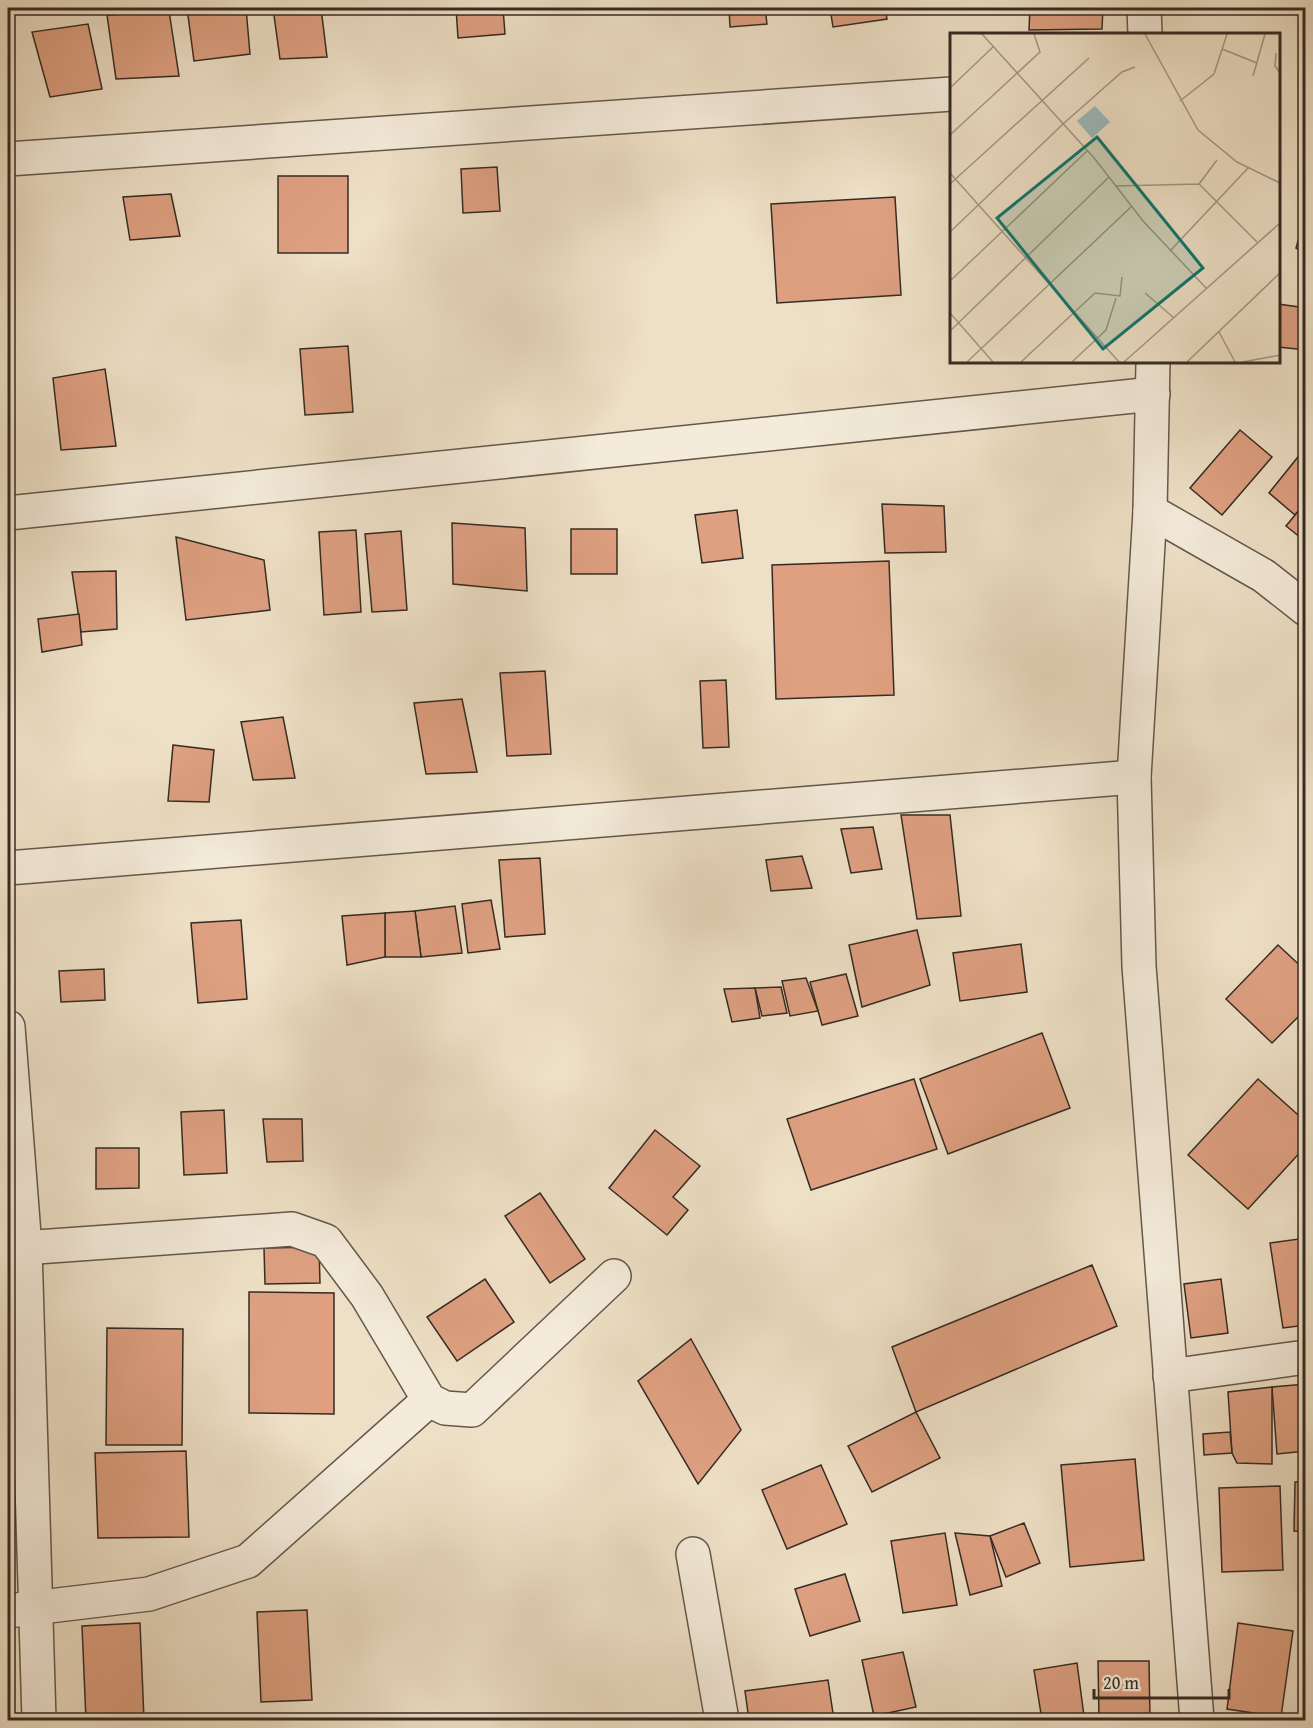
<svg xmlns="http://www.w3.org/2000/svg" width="1313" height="1728" viewBox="0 0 1313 1728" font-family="'Gentium Book Plus',serif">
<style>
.building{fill:#dea081;stroke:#362b23;stroke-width:1.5}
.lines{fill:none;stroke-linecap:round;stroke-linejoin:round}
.minor-casing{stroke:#64584c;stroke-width:36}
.minor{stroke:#f4ebda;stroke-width:33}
.inset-road{fill:none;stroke:#a49885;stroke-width:1.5}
.view{fill:#0f766e;fill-opacity:0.15;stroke:#0f766e;stroke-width:3}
.inset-edge{fill:none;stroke:#362b23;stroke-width:3}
</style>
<rect width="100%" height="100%" fill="#eee0c6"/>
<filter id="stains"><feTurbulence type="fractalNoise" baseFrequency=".00333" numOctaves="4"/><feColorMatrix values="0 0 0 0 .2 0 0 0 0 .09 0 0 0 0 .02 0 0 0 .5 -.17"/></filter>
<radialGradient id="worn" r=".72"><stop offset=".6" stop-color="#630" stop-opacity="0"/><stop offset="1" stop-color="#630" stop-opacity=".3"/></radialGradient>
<!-- building -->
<g class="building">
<path d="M187 8H246L250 54 194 61Z"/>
<path d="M273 8H321L327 57 280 59Z"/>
<path d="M456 8H503L505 34 458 38Z"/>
<path d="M729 8H765L767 24 730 27Z"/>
<path d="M830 8H885L887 19 833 27Z"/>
<path d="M947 8H966L947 14Z"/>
<path d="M1030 8H1103L1102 29 1029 30Z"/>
<path d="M169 11 179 76 116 79 107 15Z"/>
<path d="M88 24 102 89 50 97 32 32Z"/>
<path d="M497 167 500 211 463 213 461 169Z"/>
<rect x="278" y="176" width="70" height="77"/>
<path d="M171 194 180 236 130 240 123 197Z"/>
<path d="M895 197 901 295 777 303 771 204Z"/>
<path d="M1305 216H1306V253L1296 248Z"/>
<path d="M1278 304 1306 308V350L1278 347Z"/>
<path d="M348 346 353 412 305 415 300 349Z"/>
<path d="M105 369 116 446 61 450 53 378Z"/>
<path d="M1240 430 1272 457 1222 515 1190 488Z"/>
<path d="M1306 447V502L1295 515 1269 493Z"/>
<path d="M1305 503 1306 504V542L1286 526Z"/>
<path d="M882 504 944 506 946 552 885 553Z"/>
<path d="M737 510 743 558 702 563 695 515Z"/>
<path d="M452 523 525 528 527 591 453 584Z"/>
<rect x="571" y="529" width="46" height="45"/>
<path d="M356 530 361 612 324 615 319 532Z"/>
<path d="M401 531 407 610 372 612 365 534Z"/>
<path d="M176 537 264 560 270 610 186 620Z"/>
<path d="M889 561 894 695 776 699 772 565Z"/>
<path d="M116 571 117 629 81 632 72 572Z"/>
<path d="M79 614 82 645 42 652 38 619Z"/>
<path d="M545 671 551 754 507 756 500 673Z"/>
<path d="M726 680 729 747 703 748 700 681Z"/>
<path d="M462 699 477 772 426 774 414 703Z"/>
<path d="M283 717 295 778 253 780 241 722Z"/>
<path d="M173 745 214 750 209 802 168 801Z"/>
<path d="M901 815H950L961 916 917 919Z"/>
<path d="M873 827 882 869 851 873 841 829Z"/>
<path d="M802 856 812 888 771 891 766 860Z"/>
<path d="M540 858 545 934 505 937 499 860Z"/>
<path d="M491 900 500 949 468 953 462 904Z"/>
<path d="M455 906 462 953 421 957 415 911Z"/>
<path d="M415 911 421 957H385V913Z"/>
<path d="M385 913V957L347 965 342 916Z"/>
<path d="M241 920 247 999 198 1003 191 923Z"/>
<path d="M917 930 930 985 862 1007 849 945Z"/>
<path d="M1306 931V945L1299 939Z"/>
<path d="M1021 944 1027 992 960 1001 953 953Z"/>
<path d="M1278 945 1306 971V1009L1272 1043 1226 999Z"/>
<path d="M104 969 105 1000 61 1002 59 971Z"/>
<path d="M846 974 858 1016 822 1025 810 982Z"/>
<path d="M806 978 818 1011 790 1016 782 981Z"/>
<path d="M781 987 787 1013 762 1016 755 988Z"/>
<path d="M755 988 760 1018 732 1022 724 989Z"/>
<path d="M1042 1033 1070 1108 948 1154 920 1079Z"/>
<path d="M914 1079 937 1149 811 1190 787 1119Z"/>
<path d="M1258 1079 1306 1122V1146L1248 1209 1188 1155Z"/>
<path d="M224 1110 227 1173 184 1175 181 1112Z"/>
<path d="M263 1119H302L303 1161 267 1162Z"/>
<path d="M655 1130 700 1166 673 1197 688 1210 667 1235 609 1188Z"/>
<path d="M96 1148H139V1188L96 1189Z"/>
<path d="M540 1193 585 1259 550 1283 505 1216Z"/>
<path d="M1306 1238V1325L1283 1328 1270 1243Z"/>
<path d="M319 1247 320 1283 265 1284 264 1248Z"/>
<path d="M1092 1265 1117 1326 916 1412 892 1347Z"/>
<path d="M485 1279 514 1322 457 1361 427 1317Z"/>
<path d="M1221 1279 1228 1333 1191 1338 1184 1284Z"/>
<path d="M249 1292 334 1293V1414L249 1413Z"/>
<path d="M107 1328 183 1329 182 1445H106Z"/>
<path d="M691 1339 741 1430 698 1484 638 1381Z"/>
<path d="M1306 1384V1451L1277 1454 1272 1387Z"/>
<path d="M1272 1387V1464L1237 1463 1232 1453 1228 1392Z"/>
<path d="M916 1412 940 1458 872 1492 848 1446Z"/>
<path d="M1230 1432 1232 1453 1204 1455 1203 1434Z"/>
<path d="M186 1451 189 1537 98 1538 95 1453Z"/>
<path d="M1135 1459 1144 1560 1070 1567 1061 1465Z"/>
<path d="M821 1465 847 1524 787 1549 762 1490Z"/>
<path d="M1295 1482H1306V1532L1294 1531Z"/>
<path d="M1280 1486 1283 1570 1222 1572 1219 1488Z"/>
<path d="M1024 1523 1040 1563 1006 1577 990 1536Z"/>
<path d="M945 1533 957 1605 903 1613 891 1541Z"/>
<path d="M955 1533 990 1536 1002 1586 970 1595Z"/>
<path d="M845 1574 860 1621 810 1636 795 1589Z"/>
<path d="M307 1610 312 1700 261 1702 257 1612Z"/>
<path d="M140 1623 144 1720H86L82 1626Z"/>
<path d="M1238 1623 1293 1631 1281 1717 1227 1709Z"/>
<path d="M903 1652 916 1707 874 1716 862 1660Z"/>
<path d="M1098 1661H1149L1150 1720H1099Z"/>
<path d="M1077 1663 1084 1716 1042 1720 1034 1670Z"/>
<path d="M1306 1667V1707H1302Z"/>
<path d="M828 1680 834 1720H749L745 1691Z"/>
</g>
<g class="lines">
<!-- minor casing -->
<g class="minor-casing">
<g id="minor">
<path d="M1144 8 1145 34"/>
<path d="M8 159 952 94"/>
<path d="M1153 362 1150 511 1134 777 1139 966 1197 1720"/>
<path d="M1150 511 1264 576 1306 609"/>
<path d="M8 513 1153 394"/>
<path d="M8 868 1134 777"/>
<path d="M8 1027 25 1248 39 1720"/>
<path d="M8 1249 292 1229 326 1241 367 1296 429 1400 445 1408 472 1410 614 1276"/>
<path d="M1170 1376 1306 1357"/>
<path d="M693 1554 722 1720"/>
<path d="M8 1611 149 1594 248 1561 429 1400"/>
</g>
</g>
<!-- minor -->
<use href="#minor" class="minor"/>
</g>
<!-- overview -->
<g transform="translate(950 33)">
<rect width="330" height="330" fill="#eee0c6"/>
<path d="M145 73 160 89 142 105 127 88Z" fill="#9cbbbd"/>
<path class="inset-road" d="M32 1 145 126 193 188 257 256M195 1 248 97 287 129 330 150M272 16 307 30M326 20 325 33 330 40M303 43 315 1M0 55 43 14M230 68 264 41 277 1M0 102 90 19 84 1M267 127 249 151 307 209M0 140 169 329M0 151 139 25M166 153 249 151M0 199 113 91 172 39 185 34M220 218 298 135M0 248 137 118M195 260 224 285M0 280 43 329M0 298 159 144M269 299 285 329M17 329 181 174M71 329 145 260 170 263 172 244M122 329 156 297 166 265M174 329 330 190M237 329 330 240M293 329 330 322"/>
<path class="view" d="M147 104 253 235 153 316 47 185Z"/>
<rect width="330" height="330" class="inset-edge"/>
</g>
<!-- margin -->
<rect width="1313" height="1728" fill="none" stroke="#eee0c6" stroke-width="30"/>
<rect x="9" y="9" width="1295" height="1710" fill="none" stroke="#362b23" stroke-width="3"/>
<rect x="15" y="15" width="1283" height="1698" fill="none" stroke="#362b23" stroke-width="1.5"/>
<!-- scale -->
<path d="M1094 1689v9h135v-9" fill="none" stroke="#362b23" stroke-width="3"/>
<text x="1103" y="1689" font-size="18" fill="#362b23" stroke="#f4ebda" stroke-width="4.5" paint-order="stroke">20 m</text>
<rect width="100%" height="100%" filter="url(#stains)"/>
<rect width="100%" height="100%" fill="url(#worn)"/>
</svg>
